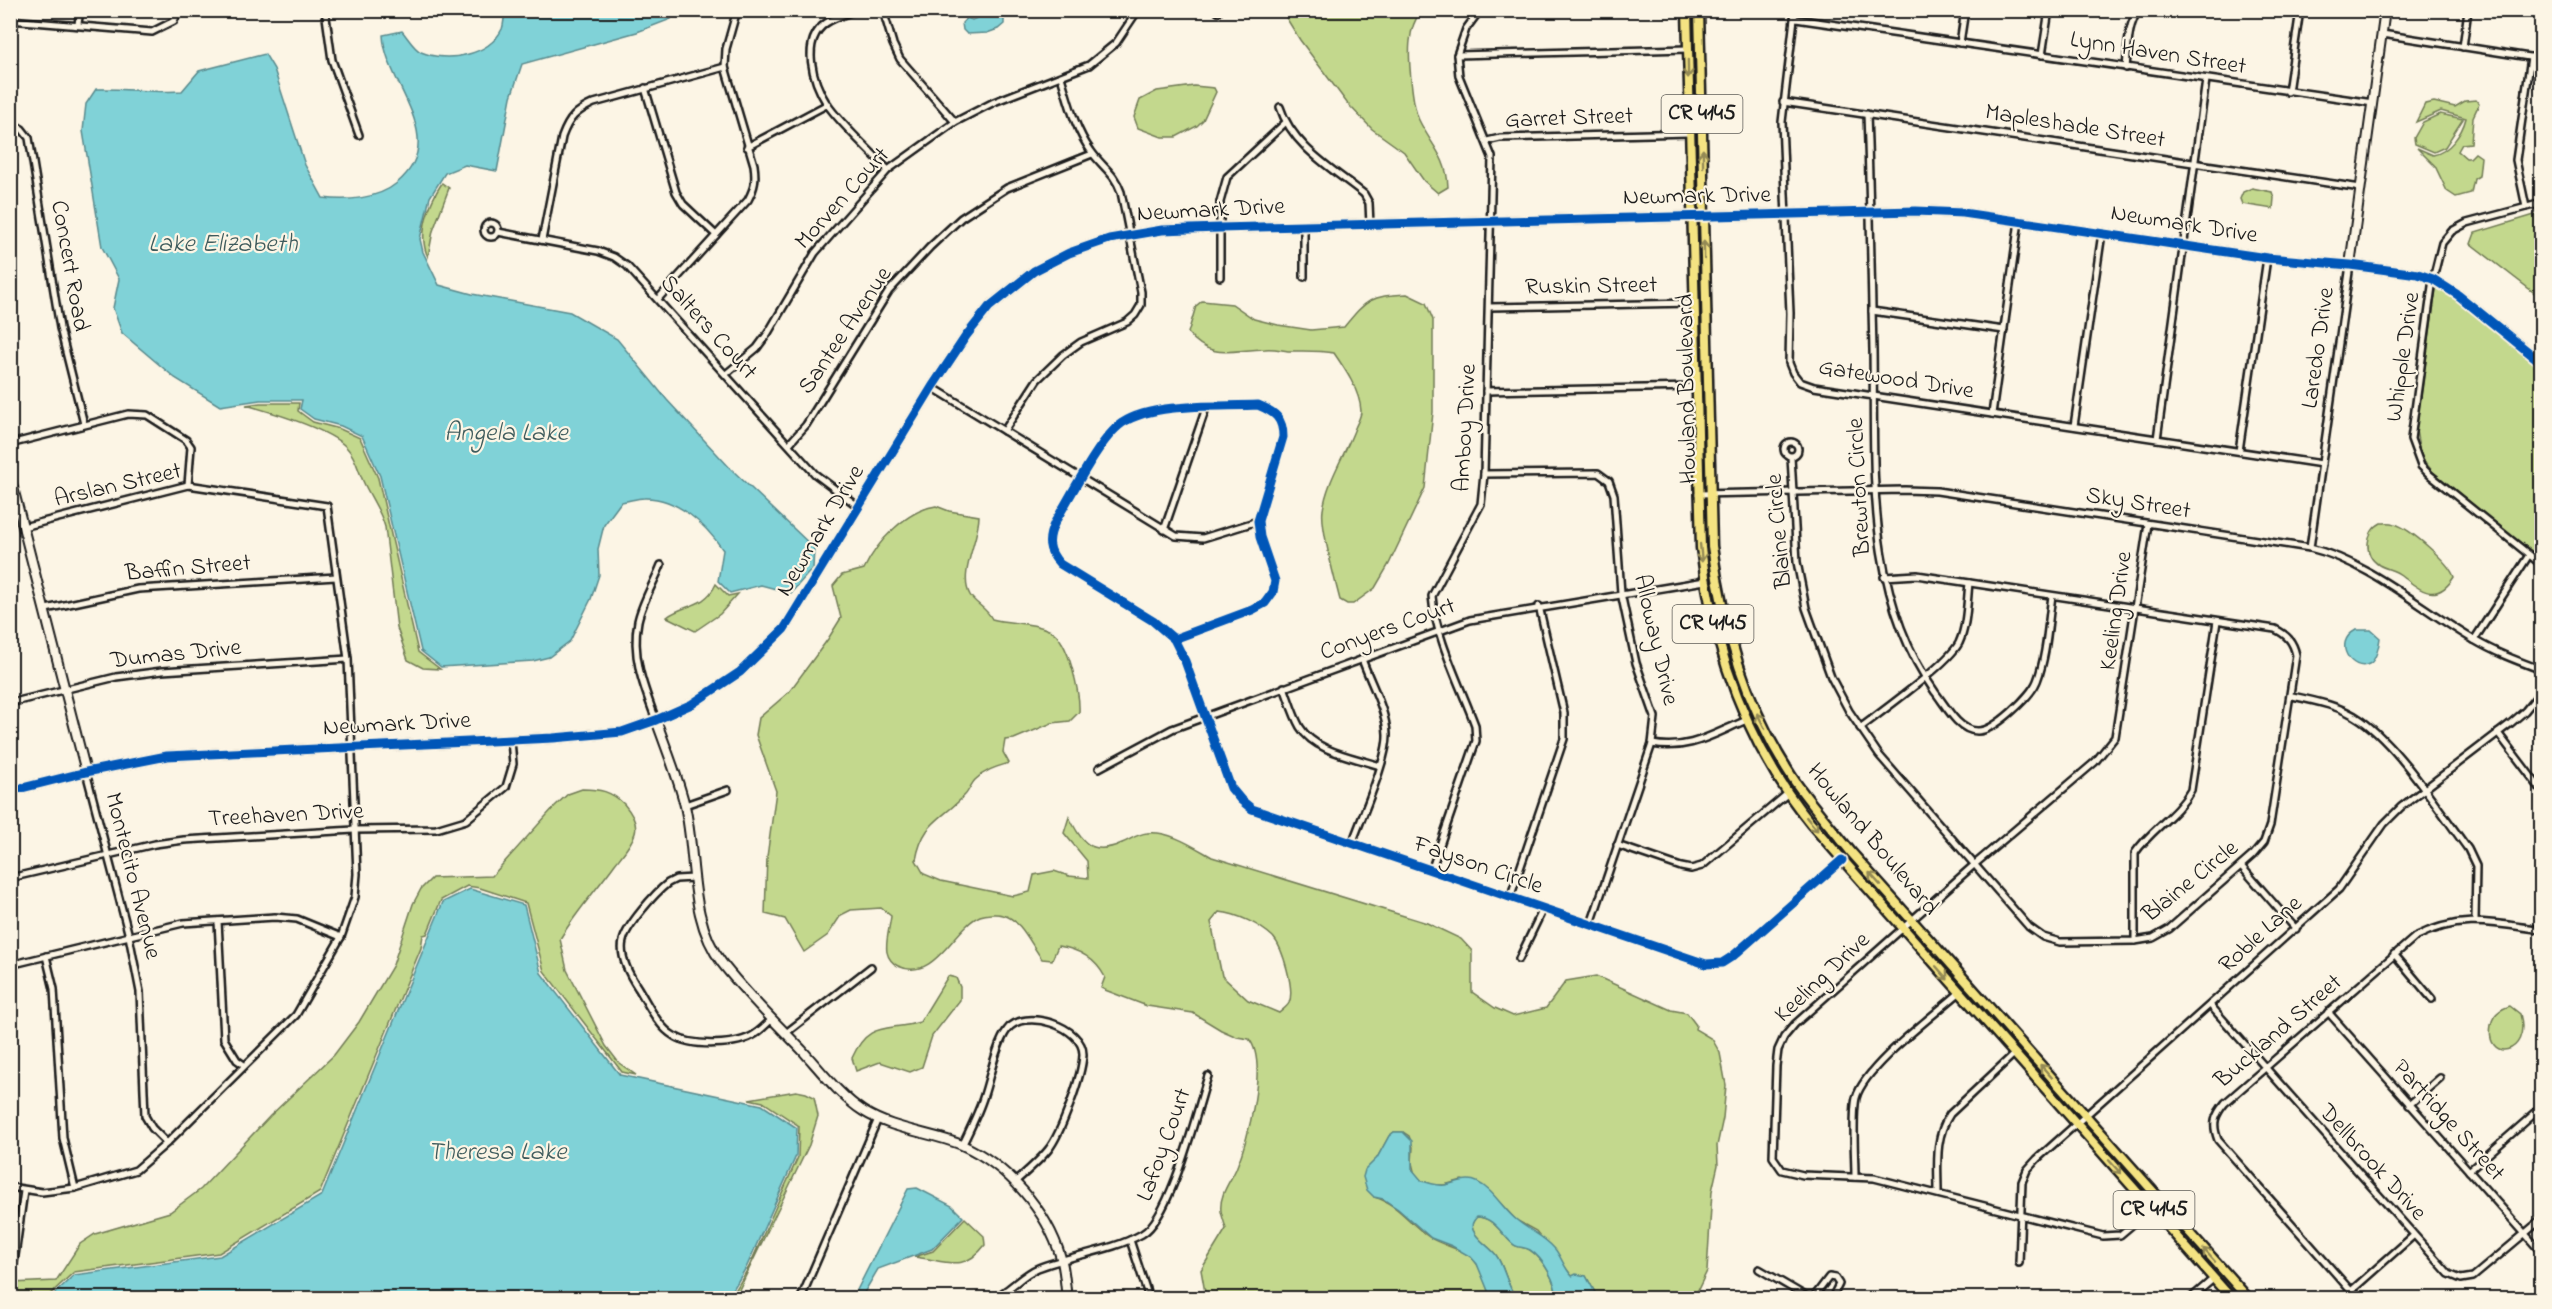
<svg xmlns="http://www.w3.org/2000/svg" width="2552" height="1309" viewBox="0 0 2552 1309" font-family="'Indie Flower',sans-serif">
<style>
.green{fill:#c3d88d;stroke:#707a54;stroke-width:1.5;fill-rule:evenodd}
.water{fill:#80d2d7;stroke:#58898c;stroke-width:1.5}
.lines{fill:none;stroke-linecap:round;stroke-linejoin:round}
.street-casing{stroke:#1c1c1c;stroke-width:10}
.secondary-casing{stroke:#1c1c1c;stroke-width:12}
.primary-casing{stroke:#1c1c1c;stroke-width:13}
.street{stroke:#fcf5e5;stroke-width:5}
.secondary{stroke:#fcf5e5;stroke-width:8}
.primary{stroke:#f4e382;stroke-width:8}
.cycleway-casing{stroke:#fcf5e5;stroke-width:13}
.cycleway{stroke:#0057b8;stroke-width:9}
.oneway{stroke:#938954}
.labels{text-anchor:middle;dominant-baseline:central;stroke-width:4.5;stroke-linejoin:round;paint-order:stroke}
.shield{fill:#fcf5e5;stroke:#5f5d58;stroke-width:1.5}
.shield-label{font-size:22px;font-weight:bold;fill:#1c1c1c}
.street-label{font-size:24px;fill:#1c1c1c;stroke:#fcf5e5}
.water-label{font-size:26px;font-style:italic;fill:#3f5c5d;stroke:#fcf5e5}
</style>
<rect width="100%" height="100%" fill="#fcf5e5"/>
<filter id="ink" filterUnits="userSpaceOnUse"><feTurbulence type="fractalNoise" baseFrequency=".0167" numOctaves="2"/><feDisplacementMap in="SourceGraphic" scale="12" xChannelSelector="R" yChannelSelector="G"/><feConvolveMatrix kernelMatrix="1 2 1 2 8 2 1 2 1" color-interpolation-filters="sRGB"/></filter>
<g filter="url(#ink)">
<!-- green -->
<g class="green">
<path d="M1282 11H1421C1415 19 1411 30 1410 41 1408 57 1412 105 1419 120 1431 145 1447 157 1448 187L1438 193 1424 181 1404 152 1372 129 1347 103 1300 40Z"/>
<path d="M1194 86 1214 88 1216 92 1203 120 1197 126 1176 137H1162L1138 128 1134 117 1140 100 1157 91Z"/>
<path d="M2476 100 2479 104 2473 117 2471 143 2462 144 2458 151 2466 158H2470L2475 153 2481 157 2479 176 2474 179 2471 193 2456 197 2447 191 2435 166 2417 148 2433 155C2449 152 2462 134 2466 118L2441 111 2416 122 2425 104 2434 102 2455 107 2465 101Z"/>
<path d="M2440 114 2463 119 2445 147 2434 152 2415 144 2414 138 2423 122Z"/>
<path d="M442 183 449 188 433 231 428 257C417 234 429 203 442 183Z"/>
<path d="M2252 188 2272 192 2274 198 2273 209 2242 204 2240 199 2243 192Z"/>
<path d="M2541 213H2542L2541 298 2471 244 2475 233Z"/>
<path d="M2438 287 2457 299 2541 366V560L2433 472 2421 457 2416 431 2436 289Z"/>
<path d="M1407 294 1426 303 1433 320V412L1425 488 1389 564 1375 588 1353 604H1347L1340 600C1335 581 1320 525 1323 510 1327 481 1345 455 1355 428 1357 423 1361 417 1361 411 1360 391 1345 369 1334 353 1318 350 1304 351 1288 351 1280 350 1273 348 1265 349 1234 349 1212 362 1188 333L1196 306 1202 301 1232 304 1254 319 1278 325 1311 330 1344 327C1367 299 1370 296 1407 294Z"/>
<path d="M260 403H299L298 411 313 422 340 429 360 438 378 478 418 652 440 669 423 668 408 660 397 628 385 527C380 509 370 497 363 481 358 470 356 457 347 448 330 429 271 412 246 405Z"/>
<path d="M936 506 949 511 979 516C979 540 958 574 970 595 975 604 986 607 992 619 1011 624 1033 622 1051 631 1069 640 1080 694 1079 712L1070 721 1052 723 1014 739 1005 740 1003 752 1009 763C996 767 985 770 975 780 971 784 969 791 965 795 941 821 923 821 916 860L924 874 941 881 1013 896 1030 892 1034 875 1054 871 1069 876 1088 878 1087 861 1064 833 1069 817C1082 842 1091 857 1122 843 1130 840 1137 834 1147 833 1169 830 1194 847 1212 857L1427 923 1461 939 1472 951V992L1495 1008 1513 1016 1546 1008 1566 981 1596 976 1671 1010 1687 1013 1696 1025 1695 1029 1712 1039 1720 1053 1726 1085 1723 1118 1717 1146 1718 1165 1712 1191 1707 1271 1694 1298H1598L1586 1276H1572L1536 1231 1516 1220 1488 1190 1462 1180 1444 1185H1434L1422 1181 1415 1175 1412 1163 1413 1147 1409 1136 1403 1132H1394L1389 1136 1377 1158 1374 1197C1397 1203 1410 1224 1429 1237 1443 1247 1467 1248 1477 1264 1484 1274 1486 1288 1491 1298H1206L1201 1270 1226 1229C1225 1224 1222 1217 1221 1211 1219 1195 1230 1182 1236 1169 1247 1142 1269 1063 1249 1039L1237 1037 1221 1030 1193 1013 1147 1006 1105 990 1101 988 1105 977C1095 958 1079 949 1058 946L1052 960 1042 959C1031 945 1021 919 1003 915 997 913 986 914 980 916 954 927 935 983 898 966 893 964 888 958 887 952 885 942 890 926 891 916L881 908 851 910 841 915 828 935 804 952 785 919 765 914 767 857 776 791 756 735 759 718 789 692 828 639 841 618 833 586 842 575 864 569C877 542 905 511 936 506ZM1219 912C1238 914 1259 924 1273 937 1283 948 1295 990 1289 1003 1287 1007 1282 1010 1279 1013L1248 1000 1222 976 1211 922Z"/>
<path d="M2381 523C2385 523 2391 522 2395 524 2410 529 2449 562 2454 577 2437 604 2420 591 2401 575 2395 570 2386 569 2379 565 2363 555 2365 531 2381 523Z"/>
<path d="M716 584 728 596 738 594 720 614 695 631 667 617C684 604 705 608 716 584Z"/>
<path d="M582 789C600 789 611 791 624 804 630 811 638 823 635 833 632 844 622 855 615 864 597 889 576 912 560 939L567 970 606 1046 619 1063 636 1075 622 1072 544 971 526 903 480 888 467 886 441 900 427 934 423 935 421 948 320 1192 219 1253 74 1272 48 1296 35 1295 34 1298H11V1283L56 1281 80 1244 95 1234 170 1212 201 1189 270 1116 334 1055 359 1022 393 965 413 904 421 889 432 878 492 876 555 806 568 794Z"/>
<path d="M948 976 956 978 960 987V1000L932 1036 922 1067 910 1072 880 1062 856 1071 852 1058C869 1020 887 1032 920 1022Z"/>
<path d="M2510 1006 2520 1014C2532 1056 2484 1063 2491 1025 2493 1014 2500 1009 2510 1006Z"/>
<path d="M796 1091 806 1093 814 1097 818 1116 809 1145 735 1298H731L749 1267 798 1157 799 1126 763 1102 749 1099Z"/>
<path d="M1476 1217C1494 1217 1501 1234 1513 1244 1517 1248 1525 1247 1530 1250 1544 1259 1556 1282 1557 1298H1516C1506 1284 1505 1267 1496 1255 1489 1246 1477 1240 1473 1230 1471 1224 1473 1221 1476 1217Z"/>
<path d="M965 1218 984 1236 985 1245C963 1274 945 1260 914 1257L933 1251Z"/>
</g>
<!-- water -->
<g class="water">
<path d="M505 11H674L671 19 637 32 522 64 511 97 497 171 465 165 445 173 430 197 420 239 423 252 439 285 472 294 570 312 617 339 667 400 730 468 814 548 813 568 791 593 761 585 730 593 718 581 723 550C706 525 677 497 644 498 637 498 629 501 621 502L604 525 598 549 599 575 591 599 570 641 549 657 533 661 441 667 421 651 380 476 362 436 341 426 314 419 300 409 302 400H260L220 406 175 378 122 333 113 308 119 279 102 247 83 131 86 104 96 89C125 88 153 93 182 91L199 71 265 54 274 69 305 165 323 198C347 201 378 199 397 183 451 138 385 84 383 35L402 31C408 38 414 49 421 52 446 63 489 56 502 29 504 24 504 16 505 11Z"/>
<path d="M1000 14 1004 16V24L998 29 987 33 967 34 963 30 962 23 967 18 972 20 984 15Z"/>
<path d="M2356 630H2371L2380 638C2379 645 2376 661 2369 664 2353 673 2331 643 2356 630Z"/>
<path d="M470 889 524 905 541 973 620 1075 762 1105 797 1128 796 1156 747 1266 728 1298H50L74 1275 220 1256 322 1195 443 902Z"/>
<path d="M1394 1132H1403L1412 1141V1169L1422 1181C1430 1183 1437 1186 1445 1185 1456 1183 1467 1177 1477 1182 1494 1190 1503 1210 1518 1221 1530 1231 1544 1236 1555 1249 1562 1258 1564 1268 1572 1276L1576 1274 1586 1276 1598 1298H1557C1556 1282 1544 1259 1530 1250 1525 1247 1517 1248 1513 1244 1501 1234 1494 1217 1477 1217 1473 1221 1471 1224 1473 1230 1477 1240 1489 1246 1496 1255 1504 1266 1506 1283 1516 1298H1491L1477 1264 1471 1257 1452 1246 1431 1238 1398 1209 1383 1199 1374 1197 1367 1190 1363 1177 1365 1170 1377 1158 1389 1136Z"/>
<path d="M917 1188 952 1206 963 1217 932 1249 878 1269 861 1298H853L908 1189Z"/>
</g>
<g class="lines">
<!-- street casing -->
<g class="street-casing">
<g id="street">
<path d="M325 10 332 60 359 135"/>
<path d="M856 10C846 14 835 17 826 23 800 41 813 82 827 104 842 126 870 150 888 170"/>
<path d="M883 10 893 44 900 59 955 122"/>
<path d="M1217 10 1218 12"/>
<path d="M1795 10 1782 122 1790 313 1789 363 1793 373 1800 382 1814 387 2322 464"/>
<path d="M1796 19 2373 103"/>
<path d="M10 20 152 32 174 21 179 10"/>
<path d="M78 24 80 10"/>
<path d="M2382 34 2542 59"/>
<path d="M1960 43 1965 10"/>
<path d="M2463 47 2468 10"/>
<path d="M1457 55 1688 49"/>
<path d="M2042 55 2049 10"/>
<path d="M2126 68C2128 50 2127 24 2139 10"/>
<path d="M645 88 676 192 683 204 716 235"/>
<path d="M2288 92 2300 10"/>
<path d="M1783 102 2361 188"/>
<path d="M1280 107C1292 146 1333 169 1364 194L1369 203 1370 225"/>
<path d="M1867 114C1870 193 1871 271 1873 350 1875 467 1864 592 1935 692 1942 701 1949 713 1957 721 1962 726 1969 731 1977 731 1994 732 2031 696 2037 681 2047 655 2048 623 2052 596"/>
<path d="M10 122 22 129 29 138 60 328 84 424"/>
<path d="M1487 141 1500 138 1689 133"/>
<path d="M747 147 828 104"/>
<path d="M2542 203 2467 223 2452 231 2442 243 2433 279 2411 439 2421 466 2430 475 2542 565"/>
<path d="M2526 207 2516 160 2531 57"/>
<circle cx="491" cy="230" r="7"/>
<path d="M1304 226V277"/>
<path d="M498 232 598 251 614 257 627 266 815 474 859 507"/>
<path d="M542 240 562 137C569 118 576 111 594 103L725 67"/>
<path d="M1220 277V202L1227 177 1285 123"/>
<path d="M658 299 748 200C755 187 756 179 754 165L725 67 726 49 737 10"/>
<path d="M1489 307 1693 303"/>
<path d="M1872 311 2004 330"/>
<path d="M726 374 757 348 768 333 815 253 888 170 955 122 994 102 1089 65 1116 43 1138 10"/>
<path d="M932 387 1176 536 1203 538 1258 521"/>
<path d="M1486 391 1695 387"/>
<path d="M1992 414 2019 221"/>
<path d="M2074 426 2102 233"/>
<path d="M1004 431 1037 380 1063 355 1081 342 1127 322 1135 315 1141 305V292L1121 192C1114 172 1102 167 1091 151 1075 129 1069 103 1061 77"/>
<path d="M2157 439 2206 80"/>
<circle cx="1791" cy="449" r="7"/>
<path d="M10 444 128 414 147 415 186 440 191 447 188 485"/>
<path d="M789 444 806 425 889 291 930 247 961 218 1007 188 1092 154"/>
<path d="M2239 451 2267 258"/>
<path d="M1791 457 1797 562 1806 608 1831 677 1849 711 1879 755 2029 927 2043 937 2060 942 2135 941 2153 938 2169 929 2253 855 2264 842 2270 825 2296 655C2293 641 2287 635 2275 629L1917 575 1884 577"/>
<path d="M1484 474 1598 473 1609 481 1614 495 1621 593 1636 663 1655 717 1652 744 1591 924"/>
<path d="M1698 494 1905 490 1937 491 2310 548C2369 562 2422 610 2474 640 2496 653 2518 661 2542 670"/>
<path d="M2148 524 2115 737 2095 762 1975 864 1795 1024 1784 1037 1778 1050 1776 1066 1773 1157 1782 1170 1803 1175 1874 1178 2103 1236 2120 1235 2152 1208"/>
<path d="M1164 530 1206 408"/>
<path d="M2310 548 2350 265"/>
<path d="M46 609 138 589 336 577"/>
<path d="M1174 639 1252 610 1265 603 1273 592 1275 581 1260 537 1258 521 1283 437C1283 418 1275 412 1258 405 1218 407 1155 402 1122 423 1099 439 1071 496 1055 522 1047 539 1047 550 1060 564L1153 621 1174 639 1185 661 1231 788 1241 800 1252 809 1706 964 1722 963 1733 956 1842 860"/>
<path d="M2474 640 2529 555"/>
<path d="M1284 687C1289 700 1293 715 1300 727 1315 752 1354 757 1380 766"/>
<path d="M2292 696C2316 701 2341 706 2361 720 2399 747 2440 811 2468 849L2476 866 2475 921"/>
<path d="M10 703 116 677 162 671 348 659"/>
<path d="M656 720C644 688 631 656 638 621 642 602 654 583 661 565"/>
<path d="M1860 728C1882 711 1948 664 1959 643 1967 626 1967 601 1969 583"/>
<path d="M2498 733 2542 791"/>
<path d="M1652 744C1689 751 1713 734 1747 720"/>
<path d="M1099 768 1172 729 1470 620 1705 581"/>
<path d="M86 772 129 936 140 992 145 1116 152 1128 167 1143"/>
<path d="M685 805 728 790"/>
<path d="M1352 844C1361 818 1388 759 1387 734 1386 709 1370 682 1362 659"/>
<path d="M1617 845 1681 867 1691 869 1702 866 1787 794"/>
<path d="M2241 866 2296 929"/>
<path d="M1431 871 1476 741 1475 725C1461 687 1435 636 1432 596L1481 504 1484 474 1492 157 1459 76 1457 55 1466 29 1480 10"/>
<path d="M10 878 155 844 184 840 354 830 436 829 466 820 506 787 513 764 511 740"/>
<path d="M694 878 676 879 668 883C655 893 626 926 623 941 619 957 630 976 638 988 648 1004 658 1027 674 1036 692 1047 738 1046 755 1034 761 1030 767 1024 772 1019"/>
<path d="M1510 898 1564 739V713L1539 606"/>
<path d="M218 921 224 1039 237 1060 244 1065"/>
<path d="M2135 941V853C2151 829 2177 816 2191 790L2217 621"/>
<path d="M2394 954 2432 999"/>
<path d="M46 956 54 989 63 1138 75 1188"/>
<path d="M1519 959 1543 909"/>
<path d="M10 965 183 923 275 917 297 919 341 937"/>
<path d="M2210 1005 2449 1274 2461 1279 2473 1277 2542 1219"/>
<path d="M2328 1012 2542 1253"/>
<path d="M786 1033 871 967"/>
<path d="M2409 1105 2440 1078"/>
<path d="M962 1146C970 1129 979 1112 984 1095 990 1077 996 1045 1007 1030 1023 1007 1084 1026 1083 1055 1082 1076 1061 1134 1048 1150 1039 1161 1026 1172 1015 1182"/>
<path d="M2469 1171 2542 1107"/>
<path d="M1855 1177C1855 1157 1852 1115 1856 1098 1864 1067 1933 1016 1959 993"/>
<path d="M10 1187 42 1192 75 1188 136 1170 167 1143 296 1015 341 937 355 897 357 874 348 659 327 506 188 485 23 527"/>
<path d="M1938 1193C1938 1165 1934 1138 1950 1114L2014 1054"/>
<path d="M1130 1240 1149 1298"/>
<path d="M2019 1263 2022 1182 2027 1170 2037 1159 2339 889 2384 824 2401 807 2511 723 2525 711 2542 690"/>
<path d="M1759 1269 1809 1298"/>
<path d="M12 1277 24 1191"/>
<path d="M2351 1291 2218 1140C2212 1124 2214 1116 2225 1103L2415 937C2462 914 2492 923 2542 930"/>
<path d="M801 1298 878 1119"/>
<path d="M993 1298C1009 1292 1021 1275 1038 1268 1071 1255 1112 1251 1142 1234 1171 1218 1197 1110 1208 1076"/>
<path d="M1813 1298 1829 1277 1835 1278 1839 1284 1832 1298"/>
<path d="M2191 1298 2213 1279"/>
<path d="M2343 1298 2413 1236"/>
</g>
</g>
<!-- secondary casing -->
<g class="secondary-casing">
<g id="secondary">
<path d="M2350 265 2385 10"/>
<path d="M10 476 86 772"/>
<path d="M656 720C666 748 678 777 685 806 697 858 688 919 722 963 746 994 775 1022 802 1050 821 1071 840 1096 863 1111 893 1130 930 1132 962 1145 1007 1165 1047 1210 1061 1258 1065 1271 1065 1285 1067 1298"/>
<path d="M10 791 86 772 167 756 553 738 622 732 656 720 692 704 740 672 784 629 932 387 966 336 989 307 1034 271 1069 253 1109 239 1162 230 1219 228 1916 211 1963 213 2267 258 2350 265 2418 274 2433 279 2458 295 2542 363"/>
</g>
</g>
<!-- primary casing -->
<g class="primary-casing">
<g id="primary">
<path d="M1687 10 1701 548C1713 648 1747 745 1811 824L2231 1298"/>
<path d="M1699 10 1712 546C1723 630 1747 709 1794 780 1811 805 1832 828 1851 852L2248 1298"/>
</g>
</g>
<!-- street -->
<use href="#street" class="street"/>
<!-- secondary -->
<use href="#secondary" class="secondary"/>
<!-- primary -->
<use href="#primary" class="primary"/>
<!-- cycleway casing -->
<g class="cycleway-casing">
<g id="cycleway">
<path d="M1174 639 1252 610 1265 603 1273 592 1275 581 1260 537 1258 521 1283 437C1283 418 1275 412 1258 405 1218 407 1155 402 1122 423 1099 439 1071 496 1055 522 1047 539 1047 550 1060 564L1153 621 1174 639 1185 661 1231 788 1241 800 1252 809 1706 964 1722 963 1733 956 1842 860"/>
<path d="M10 791 86 772 167 756 553 738 622 732 656 720 692 704 740 672 784 629 932 387 966 336 989 307 1034 271 1069 253 1109 239 1162 230 1219 228 1916 211 1963 213 2267 258 2350 265 2418 274 2433 279 2458 295 2542 363"/>
</g>
</g>
<!-- cycleway -->
<use href="#cycleway" class="cycleway"/>
</g>
<!-- one-way arrows -->
<defs><path id="oneway-shaft" d="M-6 0H5M1.5-3L5.5 0L1.5 3" fill="none" stroke-width="1.6" stroke-linecap="round" stroke-linejoin="round" transform="scale(1.5)"/></defs>
<g class="oneway">
<use href="#oneway-shaft" transform="translate(1688 69) rotate(89)"/>
<use href="#oneway-shaft" transform="translate(1703 158) rotate(-91)"/>
<use href="#oneway-shaft" transform="translate(1704 250) rotate(-91)"/>
<use href="#oneway-shaft" transform="translate(1701 553) rotate(84)"/>
<use href="#oneway-shaft" transform="translate(1761 721) rotate(-117)"/>
<use href="#oneway-shaft" transform="translate(1812 824) rotate(50)"/>
<use href="#oneway-shaft" transform="translate(1875 879) rotate(-132)"/>
<use href="#oneway-shaft" transform="translate(1942 973) rotate(49)"/>
<use href="#oneway-shaft" transform="translate(2046 1071) rotate(-132)"/>
<use href="#oneway-shaft" transform="translate(2115 1167) rotate(48)"/>
<use href="#oneway-shaft" transform="translate(2209 1255) rotate(-132)"/>
</g>
</g>
<g class="labels">
<!-- shield labels -->
<g class="shield">
<rect x="1661.5" y="95" width="81" height="38" rx="4.5"/>
<rect x="1672.5" y="605" width="81" height="38" rx="4.5"/>
<rect x="2113.5" y="1191" width="81" height="38" rx="4.5"/>
</g>
<g class="shield-label">
<text x="1702" y="114">CR 4145</text>
<text x="1713" y="624">CR 4145</text>
<text x="2154" y="1210">CR 4145</text>
</g>
<!-- street labels -->
<g class="street-label">
<text transform="translate(2158 54) rotate(9)">Lynn Haven Street</text>
<text transform="translate(1569 119) rotate(-2)">Garret Street</text>
<text transform="translate(2075 127) rotate(9)">Mapleshade Street</text>
<text transform="translate(1697 197) rotate(-1)">Newmark Drive</text>
<text transform="translate(843 199) rotate(-48)">Morven Court</text>
<text transform="translate(1211 211) rotate(-3)">Newmark Drive</text>
<text transform="translate(2184 225) rotate(9)">Newmark Drive</text>
<text transform="translate(69 266) rotate(80)">Concert Road</text>
<text transform="translate(1591 287) rotate(-1)">Ruskin Street</text>
<text transform="translate(708 328) rotate(48)">Salters Court</text>
<text transform="translate(846 331) rotate(-56)">Santee Avenue</text>
<text transform="translate(2319 348) rotate(-82)">Laredo Drive</text>
<text transform="translate(2404 357) rotate(-82)">Whipple Drive</text>
<text transform="translate(1896 380) rotate(9)">Gatewood Drive</text>
<text transform="translate(1688 389) rotate(-91)">Howland Boulevard</text>
<text transform="translate(1466 428) rotate(-87)">Amboy Drive</text>
<text transform="translate(118 486) rotate(-13)">Arslan Street</text>
<text transform="translate(1860 487) rotate(-93)">Brewton Circle</text>
<text transform="translate(2138 504) rotate(9)">Sky Street</text>
<text transform="translate(821 531) rotate(-59)">Newmark Drive</text>
<text transform="translate(1780 531) rotate(-95)">Blaine Circle</text>
<text transform="translate(188 569) rotate(-5)">Baffin Street</text>
<text transform="translate(2117 611) rotate(-82)">Keeling Drive</text>
<text transform="translate(1388 630) rotate(-20)">Conyers Court</text>
<text transform="translate(1655 640) rotate(77)">Alloway Drive</text>
<text transform="translate(176 655) rotate(-6)">Dumas Drive</text>
<text transform="translate(397 725) rotate(-3)">Newmark Drive</text>
<text transform="translate(286 816) rotate(-3)">Treehaven Drive</text>
<text transform="translate(1872 840) rotate(50)">Howland Boulevard</text>
<text transform="translate(1478 866) rotate(19)">Fayson Circle</text>
<text transform="translate(132 876) rotate(76)">Montecito Avenue</text>
<text transform="translate(2191 882) rotate(-39)">Blaine Circle</text>
<text transform="translate(2261 935) rotate(-42)">Roble Lane</text>
<text transform="translate(1823 978) rotate(-43)">Keeling Drive</text>
<text transform="translate(2279 1032) rotate(-41)">Buckland Street</text>
<text transform="translate(2448 1121) rotate(48)">Partridge Street</text>
<text transform="translate(1165 1145) rotate(-70)">Lafoy Court</text>
<text transform="translate(2372 1163) rotate(48)">Dellbrook Drive</text>
</g>
<!-- water labels -->
<g class="water-label">
<text x="223" y="245">Lake Elizabeth</text>
<text x="506" y="434">Angela Lake</text>
<text x="497" y="1153">Theresa Lake</text>
</g>
</g>
<!-- margin -->
<rect width="2552" height="1309" fill="none" stroke="#fcf5e5" stroke-width="36"/>
<rect x="18" y="18" width="2516" height="1273" fill="none" stroke="#1c1c1c" stroke-width="2" filter="url(#ink)"/>
</svg>
